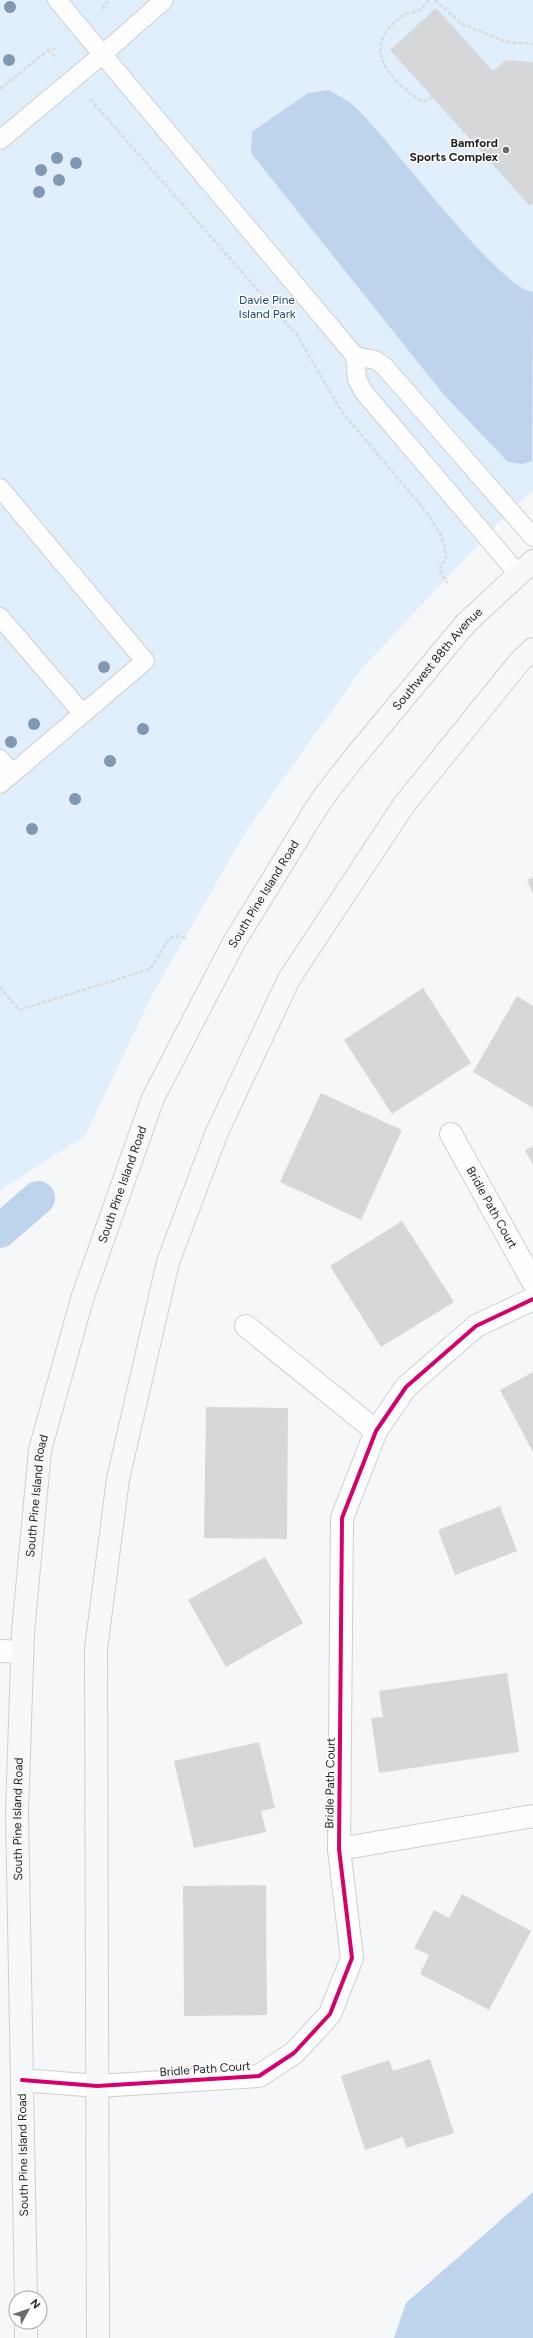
<svg xmlns="http://www.w3.org/2000/svg" width="533" height="2338" viewBox="0 0 533 2338" font-family="Figtree,sans-serif">
<style>
.green{fill:#e1eefc}
.water{fill:#bed4ed}
.lines{fill:none;stroke-linecap:round;stroke-linejoin:round}
.canal{stroke:#bed4ed;stroke-width:34}
.building{fill:#d6d7d9}
.lane-casing{stroke:#cdcfd0;stroke-width:20}
.street-casing{stroke:#cdcfd0;stroke-width:24}
.secondary-casing{stroke:#cdcfd0;stroke-width:24}
.path{stroke:#dbdbdb;stroke-width:2.5;stroke-dasharray:4 2;stroke-linecap:butt}
.lane{stroke:#fefefe;stroke-width:18}
.street{stroke:#fefefe;stroke-width:22}
.secondary{stroke:#f7f8fa;stroke-width:22}
.cycleway-casing{stroke:#fff;stroke-width:6}
.cycleway{stroke:#d6006c;stroke-width:4}
.tree{fill:#8098b2}
.poi-dot{fill:#6a6b6d;stroke:#fff;stroke-width:1.5}
.labels{text-anchor:middle;dominant-baseline:central;stroke-width:3;stroke-linejoin:round;paint-order:stroke}
.poi-label{font-size:12px;font-weight:bold;fill:#1f2021;stroke:#fff;text-anchor:end}
.park-label{font-size:12px;fill:#204b78;stroke:#fff}
.street-label{font-size:12px;fill:#1f2021;stroke:#fff}
</style>
<rect width="100%" height="100%" fill="#f5f7f9"/>
<!-- green -->
<path class="green" d="M0 0H533V491L509 512 363 667 246 831 152 995 85 1136 0 1190Z"/>
<!-- water -->
<g class="water">
<path d="M329 90C337 95 348 100 355 107 387 136 500 290 533 292L532 461 522 464 508 462 444 395 251 153 252 132 308 93Z"/>
<path d="M533 2192V2338H394L406 2303Z"/>
</g>
<g class="lines">
<!-- canal -->
<path class="canal" d="M0 1231 38 1198"/>
</g>
<!-- building -->
<g class="building">
<path d="M436 8 493 71 506 60 533 62V203L530 206 390 50Z"/>
<path d="M533 877V894L527 880Z"/>
<path d="M423 988 471 1063 392 1114 344 1040Z"/>
<path d="M517 996 533 1006V1108L473 1072Z"/>
<path d="M321 1093 402 1130 361 1220 280 1182Z"/>
<path d="M533 1146V1165L525 1150Z"/>
<path d="M402 1221 454 1302 381 1347 330 1266Z"/>
<path d="M533 1372V1452L500 1390Z"/>
<path d="M206 1407 288 1408 287 1539 204 1538Z"/>
<path d="M500 1506 517 1551 455 1575 438 1530Z"/>
<path d="M265 1557 303 1623 226 1667 188 1600Z"/>
<path d="M507 1673 519 1752 379 1773 371 1718 383 1717 379 1691Z"/>
<path d="M259 1742 275 1808 261 1811 266 1832 194 1848 174 1761Z"/>
<path d="M266 1885 267 2015 184 2016 183 1886Z"/>
<path d="M462 1894 531 1931 489 2010 420 1974 429 1955 414 1948 434 1910 449 1918Z"/>
<path d="M430 2059 454 2133 406 2148 403 2137 365 2150 341 2076 389 2060 393 2071Z"/>
</g>
<g class="lines">
<!-- lane casing -->
<g class="lane-casing">
<g id="lane">
<path d="M57 0 355 356 357 379 363 391 519 575"/>
<path d="M0 140 103 54 164 0"/>
<path d="M355 356 375 360 384 366 533 537"/>
<path d="M0 488 145 661 0 784"/>
<path d="M0 617 83 714"/>
<path d="M0 759 12 773"/>
</g>
</g>
<!-- street casing -->
<g class="street-casing">
<g id="street">
<path id="s1" d="M451 1134 533 1282"/>
<path d="M246 1326 376 1431"/>
<path d="M0 1651 22 1652"/>
<path d="M339 1849 533 1816"/>
<path d="M22 2080 97 2086 259 2076 294 2053 330 2014 352 1958 339 1849 342 1518 376 1431 406 1387 476 1326 533 1299"/>
</g>
</g>
<!-- secondary casing -->
<g class="secondary-casing">
<g id="secondary">
<path id="s2" d="M26 2298 17 1812 23 1632 40 1450 82 1299 153 1098 233 944 320 802 349 764 466 623 533 561"/>
<path d="M26 2322V2338"/>
<path d="M98 2338 96 1649 118 1479 168 1262 217 1132 289 979 403 806 520 661 533 649"/>
</g>
</g>
<!-- path -->
<g class="path">
<path d="M429 0C426 3 422 9 418 11 412 13 406 13 401 17 359 48 390 81 423 102L432 97"/>
<path d="M435 0 462 24 507 42 533 44"/>
<path d="M102 9 109 0"/>
<path d="M48 50 56 57"/>
<path d="M0 89 48 50 57 48"/>
<path d="M90 99 297 335 342 412 424 509 439 531 445 547 446 559 439 569 447 583"/>
<path d="M0 987 19 1010 150 969 170 938 177 936 188 939"/>
</g>
<!-- lane -->
<use href="#lane" class="lane"/>
<!-- street -->
<use href="#street" class="street"/>
<!-- secondary -->
<use href="#secondary" class="secondary"/>
<!-- cycleway casing -->
<g class="cycleway-casing">
<path id="cycleway" d="M22 2080 97 2086 259 2076 294 2053 330 2014 352 1958 339 1849 342 1518 376 1431 406 1387 476 1326 533 1299"/>
</g>
<!-- cycleway -->
<use href="#cycleway" class="cycleway"/>
</g>
<!-- trees -->
<g class="tree">
<circle cx="10" cy="7" r="6"/>
<circle cx="9" cy="60" r="6"/>
<circle cx="57" cy="158" r="6"/>
<circle cx="76" cy="163" r="6"/>
<circle cx="41" cy="170" r="6"/>
<circle cx="59" cy="180" r="6"/>
<circle cx="39" cy="192" r="6"/>
<circle cx="104" cy="667" r="6"/>
<circle cx="34" cy="724" r="6"/>
<circle cx="143" cy="729" r="6"/>
<circle cx="11" cy="742" r="6"/>
<circle cx="110" cy="761" r="6"/>
<circle cx="75" cy="799" r="6"/>
<circle cx="32" cy="829" r="6"/>
</g>
<!-- markers -->
<circle class="poi-dot" cx="506" cy="150" r="4"/>
<g class="labels">
<!-- poi labels -->
<g class="poi-label">
<text x="498" y="143">Bamford<tspan x="498" dy="14">Sports Complex</tspan></text>
</g>
<!-- park labels -->
<g class="park-label">
<text x="267" y="300">Davie Pine<tspan x="267" dy="14">Island Park</tspan></text>
</g>
<!-- street labels -->
<g class="street-label">
<text stroke="none"><textPath href="#s2" startOffset="1744">Southwest 88th Avenue</textPath></text>
<text stroke="none"><textPath href="#s2" startOffset="1451">South Pine Island Road</textPath></text>
<text stroke="none"><textPath href="#s2" startOffset="1127">South Pine Island Road</textPath></text>
<text stroke="none"><textPath href="#s1" startOffset="84">Bridle Path Court</textPath></text>
<text stroke="none"><textPath href="#s2" startOffset="803">South Pine Island Road</textPath></text>
<text transform="translate(330 1783) rotate(-89)">Bridle Path Court</text>
<text stroke="none"><textPath href="#s2" startOffset="479">South Pine Island Road</textPath></text>
<text transform="translate(205 2069) rotate(-4)">Bridle Path Court</text>
<text transform="translate(23 2155) rotate(-91)">South Pine Island Road</text>
</g>
</g>
<!-- north arrow -->
<g transform="translate(28 2310) rotate(50)"><circle r="19" fill="#ffffff" stroke="#a5a6a6"/>
<path d="M0-3L7 15L0 10L-7 15Z" fill="#6a6b6d"/>
<text y="-6" font-size="11" font-weight="bold" text-anchor="middle" fill="#1f2021">N</text>
</g>
</svg>
